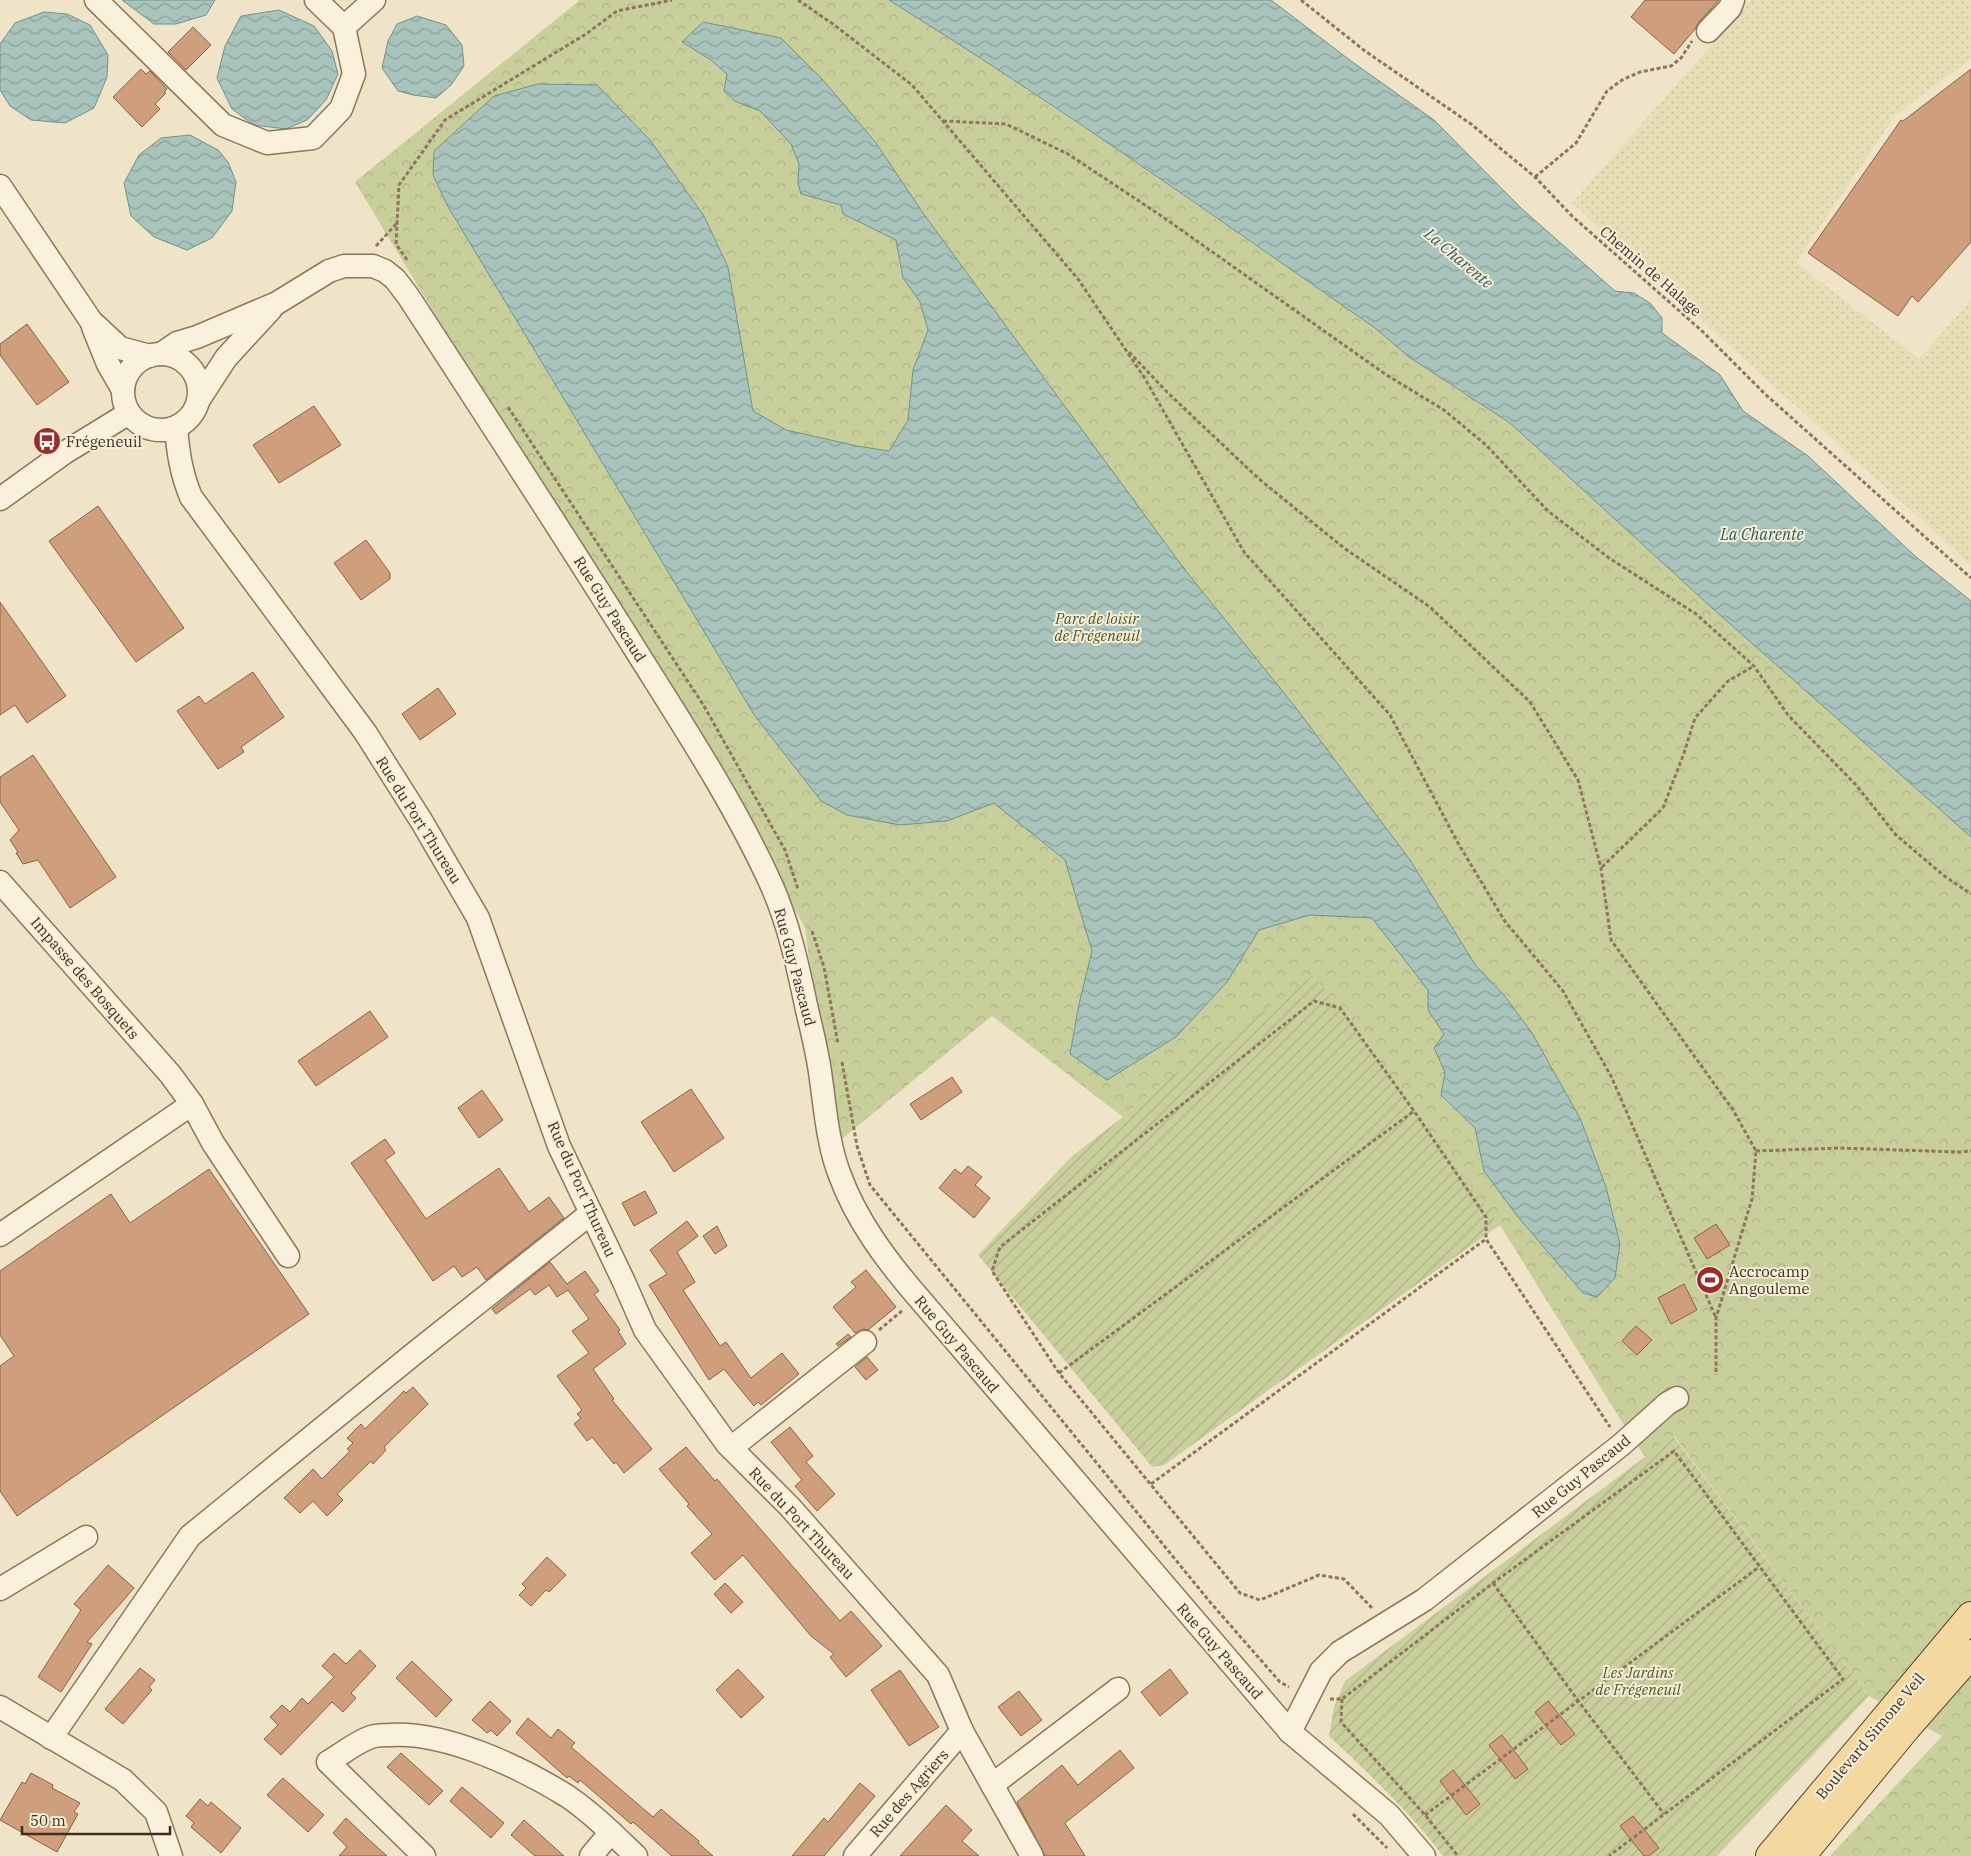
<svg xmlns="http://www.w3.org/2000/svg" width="1971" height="1856" viewBox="0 0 1971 1856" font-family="'IBM Plex Serif',serif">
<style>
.farmland{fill:url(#farmland-dots)}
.forest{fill:url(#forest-crowns)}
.garden{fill:url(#garden-furrows)}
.pitch{fill:#c9cf9b}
.water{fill:url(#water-waves);stroke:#6f938a}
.building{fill:#cf9f7d;stroke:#8d5f41}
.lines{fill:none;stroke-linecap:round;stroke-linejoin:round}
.minor-casing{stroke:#8d765c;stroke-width:25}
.major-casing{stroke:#5b4430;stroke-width:30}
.path{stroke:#8d765c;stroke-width:3;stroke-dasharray:4 2.5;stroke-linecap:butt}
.minor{stroke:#faf1dc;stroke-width:22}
.major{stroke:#f3d9a0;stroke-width:28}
.labels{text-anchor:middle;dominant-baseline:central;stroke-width:4;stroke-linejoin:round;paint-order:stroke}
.street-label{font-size:15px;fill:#3d2e20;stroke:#f7eed8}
.poi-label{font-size:15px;fill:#3d2e20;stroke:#f7eed8;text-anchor:start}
.park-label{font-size:15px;font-style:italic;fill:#4d5a26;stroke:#f7eed8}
.water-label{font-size:16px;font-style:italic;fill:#2f5d5a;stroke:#f7eed8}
</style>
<defs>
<pattern id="farmland-dots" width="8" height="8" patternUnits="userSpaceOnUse" patternTransform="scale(1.25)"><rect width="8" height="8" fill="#e6deb5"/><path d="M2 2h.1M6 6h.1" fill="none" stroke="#c6bf9b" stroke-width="1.8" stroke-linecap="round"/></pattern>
<pattern id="forest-crowns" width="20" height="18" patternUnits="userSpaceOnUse" patternTransform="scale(1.25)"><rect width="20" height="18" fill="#c9cf9b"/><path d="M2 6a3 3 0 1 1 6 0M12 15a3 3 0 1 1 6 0" fill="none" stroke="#aeb285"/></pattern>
<pattern id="garden-furrows" width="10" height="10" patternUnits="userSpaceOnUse" patternTransform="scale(1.25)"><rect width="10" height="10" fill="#c9cf9b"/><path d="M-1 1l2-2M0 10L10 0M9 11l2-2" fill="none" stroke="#aeb285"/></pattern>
<pattern id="water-waves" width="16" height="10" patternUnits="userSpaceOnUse" patternTransform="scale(1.25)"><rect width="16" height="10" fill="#a9c4bc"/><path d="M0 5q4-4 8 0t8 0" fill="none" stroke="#8ba098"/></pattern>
</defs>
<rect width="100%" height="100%" fill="#f0e4c8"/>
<!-- farmland -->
<path class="farmland" d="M1751 0H1971V58L1895 116 1796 262 1919 359 1971 300V565L1572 203Z"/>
<!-- forest -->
<path class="forest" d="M580 0H889L950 37 1148 171 1375 328 1409 357 1510 423 1712 608 1971 837V1856H1830L1942 1736 1869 1696 1674 1436 1645 1457 1622 1422 1500 1225 1163 1083 1123 1117 992 1016 832 1147 805 927 355 182Z"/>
<!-- garden -->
<g class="garden">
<path d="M1314 975 1500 1225 1164 1465 1152 1467 978 1255 1071 1157 1123 1117 1163 1083Z"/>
<path d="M1673 1436 1869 1696 1717 1856H1443C1410 1812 1369 1774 1329 1736L1334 1707 1345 1681Z"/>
</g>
<!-- pitch -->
<path class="pitch" d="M1715 1267 1720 1285 1705 1294 1698 1276Z"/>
<!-- water -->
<g class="water">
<path d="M122 0H215L206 15 176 24H154Z"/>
<path d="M889 0H1271L1351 61 1434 120 1522 209 1615 291 1634 293 1650 303 1662 318V333L1720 375 1743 411 1808 456 1915 556 1971 601V837L1712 608 1510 423 1409 357 1375 328C1215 217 1055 103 889 0Z"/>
<path d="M279 10 314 26 332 51 338 74 326 100 307 120 286 129 254 125 232 109 217 78 225 46 241 16Z"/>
<path d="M44 12 67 14 90 25 108 55 107 77 94 108 65 123 31 120 10 106 0 90V44L15 23Z"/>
<path d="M417 16 446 25 462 45 464 66 451 85 436 98 413 95 398 91 382 68 388 41 397 24Z"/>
<path d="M703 22 781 38 824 81 876 143 923 213 1185 570 1296 708 1410 860 1476 966 1504 995 1532 1033 1580 1118 1606 1187 1620 1244 1615 1278 1597 1297 1583 1293 1518 1217 1484 1171 1475 1128 1441 1095 1445 1072 1434 1048 1444 1034 1428 1010V990L1372 918 1310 915 1259 930 1227 982 1176 1037 1107 1080 1070 1054 1079 1004 1092 951 1065 860 994 803 947 821 900 825 847 815 821 801 755 716 447 205 433 175 434 151 494 96 538 84 597 85 650 140 704 216 728 267 753 411 786 430 857 446 889 451 908 420 913 370 928 330 920 302 903 278 896 240 843 214 841 205 801 194 798 183 799 164 791 144 760 111 735 101 724 91 727 74 711 60 682 42Z"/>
<path d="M190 135 218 150 228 162 236 182 232 211 212 238 187 250 154 237 131 216 124 183 139 155 161 138Z"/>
</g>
<!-- building -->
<g class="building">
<path d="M1645 0H1719L1699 22 1695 29 1674 54 1631 17Z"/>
<path d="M193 27 211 45 186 70 168 52Z"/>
<path d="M141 69 146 74 150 71 167 89 164 92 166 93 155 104 160 109 142 127 113 97Z"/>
<path d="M1971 69V242L1918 302 1912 296 1898 316 1808 253 1901 120 1903 121Z"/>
<path d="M27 324 69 382 37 405 0 355V344Z"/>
<path d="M314 406 341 445 279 483 253 445Z"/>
<path d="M98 506 184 628 136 662 49 541Z"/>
<path d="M366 540 390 573V579L361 600 334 563Z"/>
<path d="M0 602 66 696 27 723 15 705 0 715Z"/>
<path d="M253 672 284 717 241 747 244 752 218 769 177 711 199 696 205 704Z"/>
<path d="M438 688 456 714 420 740 402 714Z"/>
<path d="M33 755 116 877 70 908 38 860 23 864 16 853 18 852 10 840 19 830 0 802V777Z"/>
<path d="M370 1011 388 1037 316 1086 298 1061Z"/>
<path d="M952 1077 962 1092 921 1120 910 1104Z"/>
<path d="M691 1089 724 1138 674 1172 641 1122Z"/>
<path d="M482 1090 503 1120 479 1138 458 1108Z"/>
<path d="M385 1139 395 1153 385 1160 426 1219 499 1168 529 1212 549 1197 564 1218 486 1280 477 1267 462 1277 454 1266 433 1281 351 1163Z"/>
<path d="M968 1166 982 1177 975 1185 990 1198 974 1218 939 1188 955 1169 961 1174Z"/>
<path d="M209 1169 309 1314 17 1516 0 1491V1366L14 1356 0 1335V1271L111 1194 130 1223Z"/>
<path d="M645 1191 657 1213 634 1226 622 1203Z"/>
<path d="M687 1221 698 1236 677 1252 695 1282 683 1290 720 1346 726 1342 751 1378 782 1353 799 1374 761 1405 758 1402 754 1406 724 1369 709 1380 649 1285 667 1274 650 1250Z"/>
<path d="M1716 1224 1730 1245 1707 1259 1694 1238Z"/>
<path d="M717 1226 727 1246 715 1254 703 1236Z"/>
<path d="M550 1262 567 1284 585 1271 599 1291 594 1294 620 1330 618 1331 626 1344 593 1369 614 1399 612 1400 652 1449 624 1473 616 1462 614 1464 592 1437 587 1441 574 1424 581 1418 577 1414 582 1410 557 1376 589 1353 572 1331 589 1319 568 1290 557 1297 549 1285 535 1295 530 1289 496 1314 492 1309Z"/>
<path d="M866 1270 896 1307 868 1330 863 1329 855 1333 833 1307 856 1287 851 1282Z"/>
<path d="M1684 1284 1697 1310 1671 1324 1658 1298Z"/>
<path d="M1636 1326 1652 1340 1637 1355 1622 1341Z"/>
<path d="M848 1334 851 1337 838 1346 836 1344Z"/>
<path d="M867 1357 878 1370 866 1380 855 1367Z"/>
<path d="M413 1387 428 1404 384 1447 386 1450 373 1464 371 1461 337 1494 343 1500 327 1516 313 1501 300 1513 284 1498 313 1469 322 1479 350 1451 347 1449 353 1443 347 1438 361 1424 365 1429 404 1391 406 1393Z"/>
<path d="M790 1427 813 1456 806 1462 835 1494 817 1511 795 1486 802 1480 771 1442Z"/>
<path d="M686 1447 715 1481 717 1479 840 1621 851 1611 882 1646 846 1677 830 1657 834 1654 811 1636 743 1555 715 1580 691 1553 712 1534 687 1506 689 1504 659 1469Z"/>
<path d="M547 1557 566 1575 549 1592 546 1590 531 1606 519 1595 526 1588 522 1584Z"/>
<path d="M108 1565 134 1588 87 1642 92 1644 61 1692 38 1677 81 1610 74 1604Z"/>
<path d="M725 1583 743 1602 731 1613 714 1594Z"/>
<path d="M360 1650 376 1666 351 1693 356 1698 343 1712 332 1702 281 1755 264 1739 278 1725 270 1717 282 1705 290 1712 302 1698 308 1704 334 1677 322 1666 334 1653 346 1664Z"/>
<path d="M412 1661 452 1700 436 1717 396 1678Z"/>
<path d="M140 1668 155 1680 149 1687 152 1690 123 1724 105 1709Z"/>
<path d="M738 1669 764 1697 741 1718 716 1690Z"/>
<path d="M1170 1669 1188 1693 1160 1716 1141 1692Z"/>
<path d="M900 1670 939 1727 909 1746 871 1690Z"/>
<path d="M1019 1691 1042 1720 1021 1736 998 1707Z"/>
<path d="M490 1701 511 1721 497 1736 491 1730 487 1733 472 1720Z"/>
<path d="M1548 1701 1575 1734 1561 1745 1535 1712Z"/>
<path d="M528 1718 551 1738 558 1729 575 1743 571 1747 653 1817 661 1809 699 1841 698 1843 713 1856H672L633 1822 631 1824 580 1780 578 1783 569 1776 567 1778 516 1733Z"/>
<path d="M1502 1735 1528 1769 1515 1779 1489 1745Z"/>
<path d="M1120 1750 1134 1768 1065 1823 1085 1856H1045L1017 1802 1062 1765 1078 1785Z"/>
<path d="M401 1753 443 1791 429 1805 387 1767Z"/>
<path d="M1453 1770 1480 1804 1466 1815 1440 1781Z"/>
<path d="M31 1773 53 1785 52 1788 80 1803 74 1812 78 1814 57 1852 0 1820 22 1782 25 1784Z"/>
<path d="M283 1778 324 1815 308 1832 267 1795Z"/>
<path d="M860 1783 875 1796 824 1856H792L824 1818 828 1822Z"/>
<path d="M462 1787 504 1823 491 1838 450 1801Z"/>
<path d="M200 1799 208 1806 211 1802 241 1828 221 1853 191 1827 194 1823 186 1816Z"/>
<path d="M946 1805 972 1830 962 1841 979 1856H900Z"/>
<path d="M1633 1816 1659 1848 1649 1856H1644L1620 1826Z"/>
<path d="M346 1818 367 1838 387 1856H339L347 1847 333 1833Z"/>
<path d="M524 1820 545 1839 564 1856H535L511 1835Z"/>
</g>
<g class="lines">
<!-- minor casing -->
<g class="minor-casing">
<g id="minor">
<path d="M96 0 223 125 267 143 313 138 341 109 354 74 344 27"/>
<path d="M316 0 344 27 374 0"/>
<path d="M1708 31 1730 8 1733 0"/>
<path d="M0 186 91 321 120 348 150 356"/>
<path d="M93 327 108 364 123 390"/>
<path d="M161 354 177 343 197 337 277 303 329 271 344 266H373L385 271 395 279 408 296C485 414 562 532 637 652 684 727 734 803 771 884 789 924 798 967 807 1010 812 1031 817 1051 820 1072 825 1105 827 1141 839 1173 856 1220 886 1260 918 1297L1290 1732 1389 1815 1424 1856"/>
<circle cx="161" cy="392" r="38"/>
<path d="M198 401 226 358 271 309"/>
<path d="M176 427C178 452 181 473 191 497L365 732 422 822 478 918 559 1146 624 1282 645 1330 727 1444 790 1507 938 1675 962 1731 1032 1856"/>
<path d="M0 499 64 453 129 413"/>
<path d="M0 882 170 1074 192 1104 213 1143 288 1256"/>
<path d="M0 1235 192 1104"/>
<path d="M731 1448 865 1342"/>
<path d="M0 1589 86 1537"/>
<path d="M0 1707 123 1780 156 1812 171 1856"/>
<path d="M1290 1732 1321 1671 1340 1652 1424 1600 1621 1445 1668 1403 1677 1398"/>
<path d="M51 1738 190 1536 416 1352 591 1213"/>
<path d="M992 1785 1118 1689"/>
<path d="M424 1856 328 1762C342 1754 356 1742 371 1737 376 1735 384 1735 390 1735 445 1731 520 1767 567 1796 592 1813 614 1835 636 1856"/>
<path d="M591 1856 611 1832"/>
<path d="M855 1856 962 1731"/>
</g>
</g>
<!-- major casing -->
<g class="major-casing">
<g id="major">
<path d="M1770 1856 1971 1616"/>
<path d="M1801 1856 1907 1727 1971 1654"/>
</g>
</g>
<!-- path -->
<g class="path">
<path d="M798 0 833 24 912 85 1078 279 1144 377 1244 552 1390 715 1458 843 1504 920 1563 991 1611 1076 1716 1318"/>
<path d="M1301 0 1365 51 1471 124 1535 177 1572 216 1702 331 1765 394 1971 578"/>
<path d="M943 121 1006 124 1068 154 1163 217 1385 374 1444 410 1486 445 1548 511 1609 558 1696 614 1754 666 1788 715 1856 785 1896 835 1943 875 1971 894"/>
<path d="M1535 177 1576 143 1607 91 1622 80 1640 72 1671 66 1681 58 1692 41"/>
<path d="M376 246 397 223"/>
<path d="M407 260 396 244 399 185 445 120 586 34 617 11 672 0"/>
<path d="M1129 352 1167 392 1259 479 1344 548 1430 607 1530 702 1578 780 1601 868 1611 940 1733 1110 1756 1151 1752 1199 1716 1318V1375"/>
<path d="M508 407 704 706 785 850 798 889"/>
<path d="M1602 867 1663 808 1684 753 1695 718 1728 681 1754 666"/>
<path d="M812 931 824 967 838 1044"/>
<path d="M842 1062 857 1146 870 1185 1210 1602 1280 1682 1289 1687"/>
<path d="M1756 1151 1839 1148 1959 1152 1971 1151"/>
<path d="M879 1330 903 1310"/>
<path d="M1059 1373 1414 1111"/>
<path d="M1151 1484 1486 1239"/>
<path d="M1493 1583 1579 1702 1664 1814"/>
<path d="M1372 1608 1344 1579 1319 1575 1260 1600 1240 1593 1059 1373 992 1271 1000 1247 1314 1001 1340 1008 1414 1111 1486 1217V1239L1610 1427"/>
<path d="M1330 1699H1342L1493 1583 1674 1451 1843 1679 1609 1856"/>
<path d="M1342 1699 1341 1722 1425 1815 1458 1856"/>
<path d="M1353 1814 1387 1848"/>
<path d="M1425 1815 1759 1567"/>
</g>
<!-- minor -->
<use href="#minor" class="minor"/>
<!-- major -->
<use href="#major" class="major"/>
</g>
<!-- icons -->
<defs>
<g id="bus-disc" transform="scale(1.4375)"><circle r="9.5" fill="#9e2a2b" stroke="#f7eed8"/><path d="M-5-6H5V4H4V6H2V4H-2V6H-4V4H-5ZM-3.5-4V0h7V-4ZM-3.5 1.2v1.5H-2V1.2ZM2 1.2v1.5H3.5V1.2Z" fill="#fff"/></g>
<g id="stadium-disc" transform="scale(1.4375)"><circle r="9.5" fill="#9e2a2b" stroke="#f7eed8"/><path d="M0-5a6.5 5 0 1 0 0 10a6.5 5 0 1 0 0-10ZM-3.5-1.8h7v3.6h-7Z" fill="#fff"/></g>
</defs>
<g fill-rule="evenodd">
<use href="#bus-disc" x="47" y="441"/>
<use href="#stadium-disc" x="1710" y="1280"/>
</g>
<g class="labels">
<!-- street labels -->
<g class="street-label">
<text transform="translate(1651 271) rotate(41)">Chemin de Halage</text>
<text transform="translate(610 609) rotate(58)">Rue Guy Pascaud</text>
<text transform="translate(419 820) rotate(58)">Rue du Port Thureau</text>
<text transform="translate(795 967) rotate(75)">Rue Guy Pascaud</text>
<text transform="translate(85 978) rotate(49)">Impasse des Bosquets</text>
<text transform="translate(582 1189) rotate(66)">Rue du Port Thureau</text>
<text transform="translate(957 1344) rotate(50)">Rue Guy Pascaud</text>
<text transform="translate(1581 1476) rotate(-39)">Rue Guy Pascaud</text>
<text transform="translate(802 1523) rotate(47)">Rue du Port Thureau</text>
<text transform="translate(1220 1651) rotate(49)">Rue Guy Pascaud</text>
<text transform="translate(1870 1736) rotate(-50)">Boulevard Simone Veil</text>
<text transform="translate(909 1793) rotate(-49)">Rue des Agriers</text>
</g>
<!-- poi labels -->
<g class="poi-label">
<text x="66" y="441">Frégeneuil</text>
<text x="1729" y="1271">Accrocamp<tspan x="1729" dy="17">Angouleme</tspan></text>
</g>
<!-- park labels -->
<g class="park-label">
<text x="1097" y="618">Parc de loisir<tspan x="1097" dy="17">de Frégeneuil</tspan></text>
<text x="1638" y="1672">Les Jardins<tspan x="1638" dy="17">de Frégeneuil</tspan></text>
</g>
<!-- water labels -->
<g class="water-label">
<text transform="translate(1459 258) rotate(40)">La Charente</text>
<text x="1762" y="534">La Charente</text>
</g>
</g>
<!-- scale -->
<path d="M22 1826v8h148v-8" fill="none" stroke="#3d2e20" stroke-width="2.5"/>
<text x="30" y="1826" font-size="15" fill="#3d2e20" stroke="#f7eed8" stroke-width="4" paint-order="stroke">50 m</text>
</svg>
